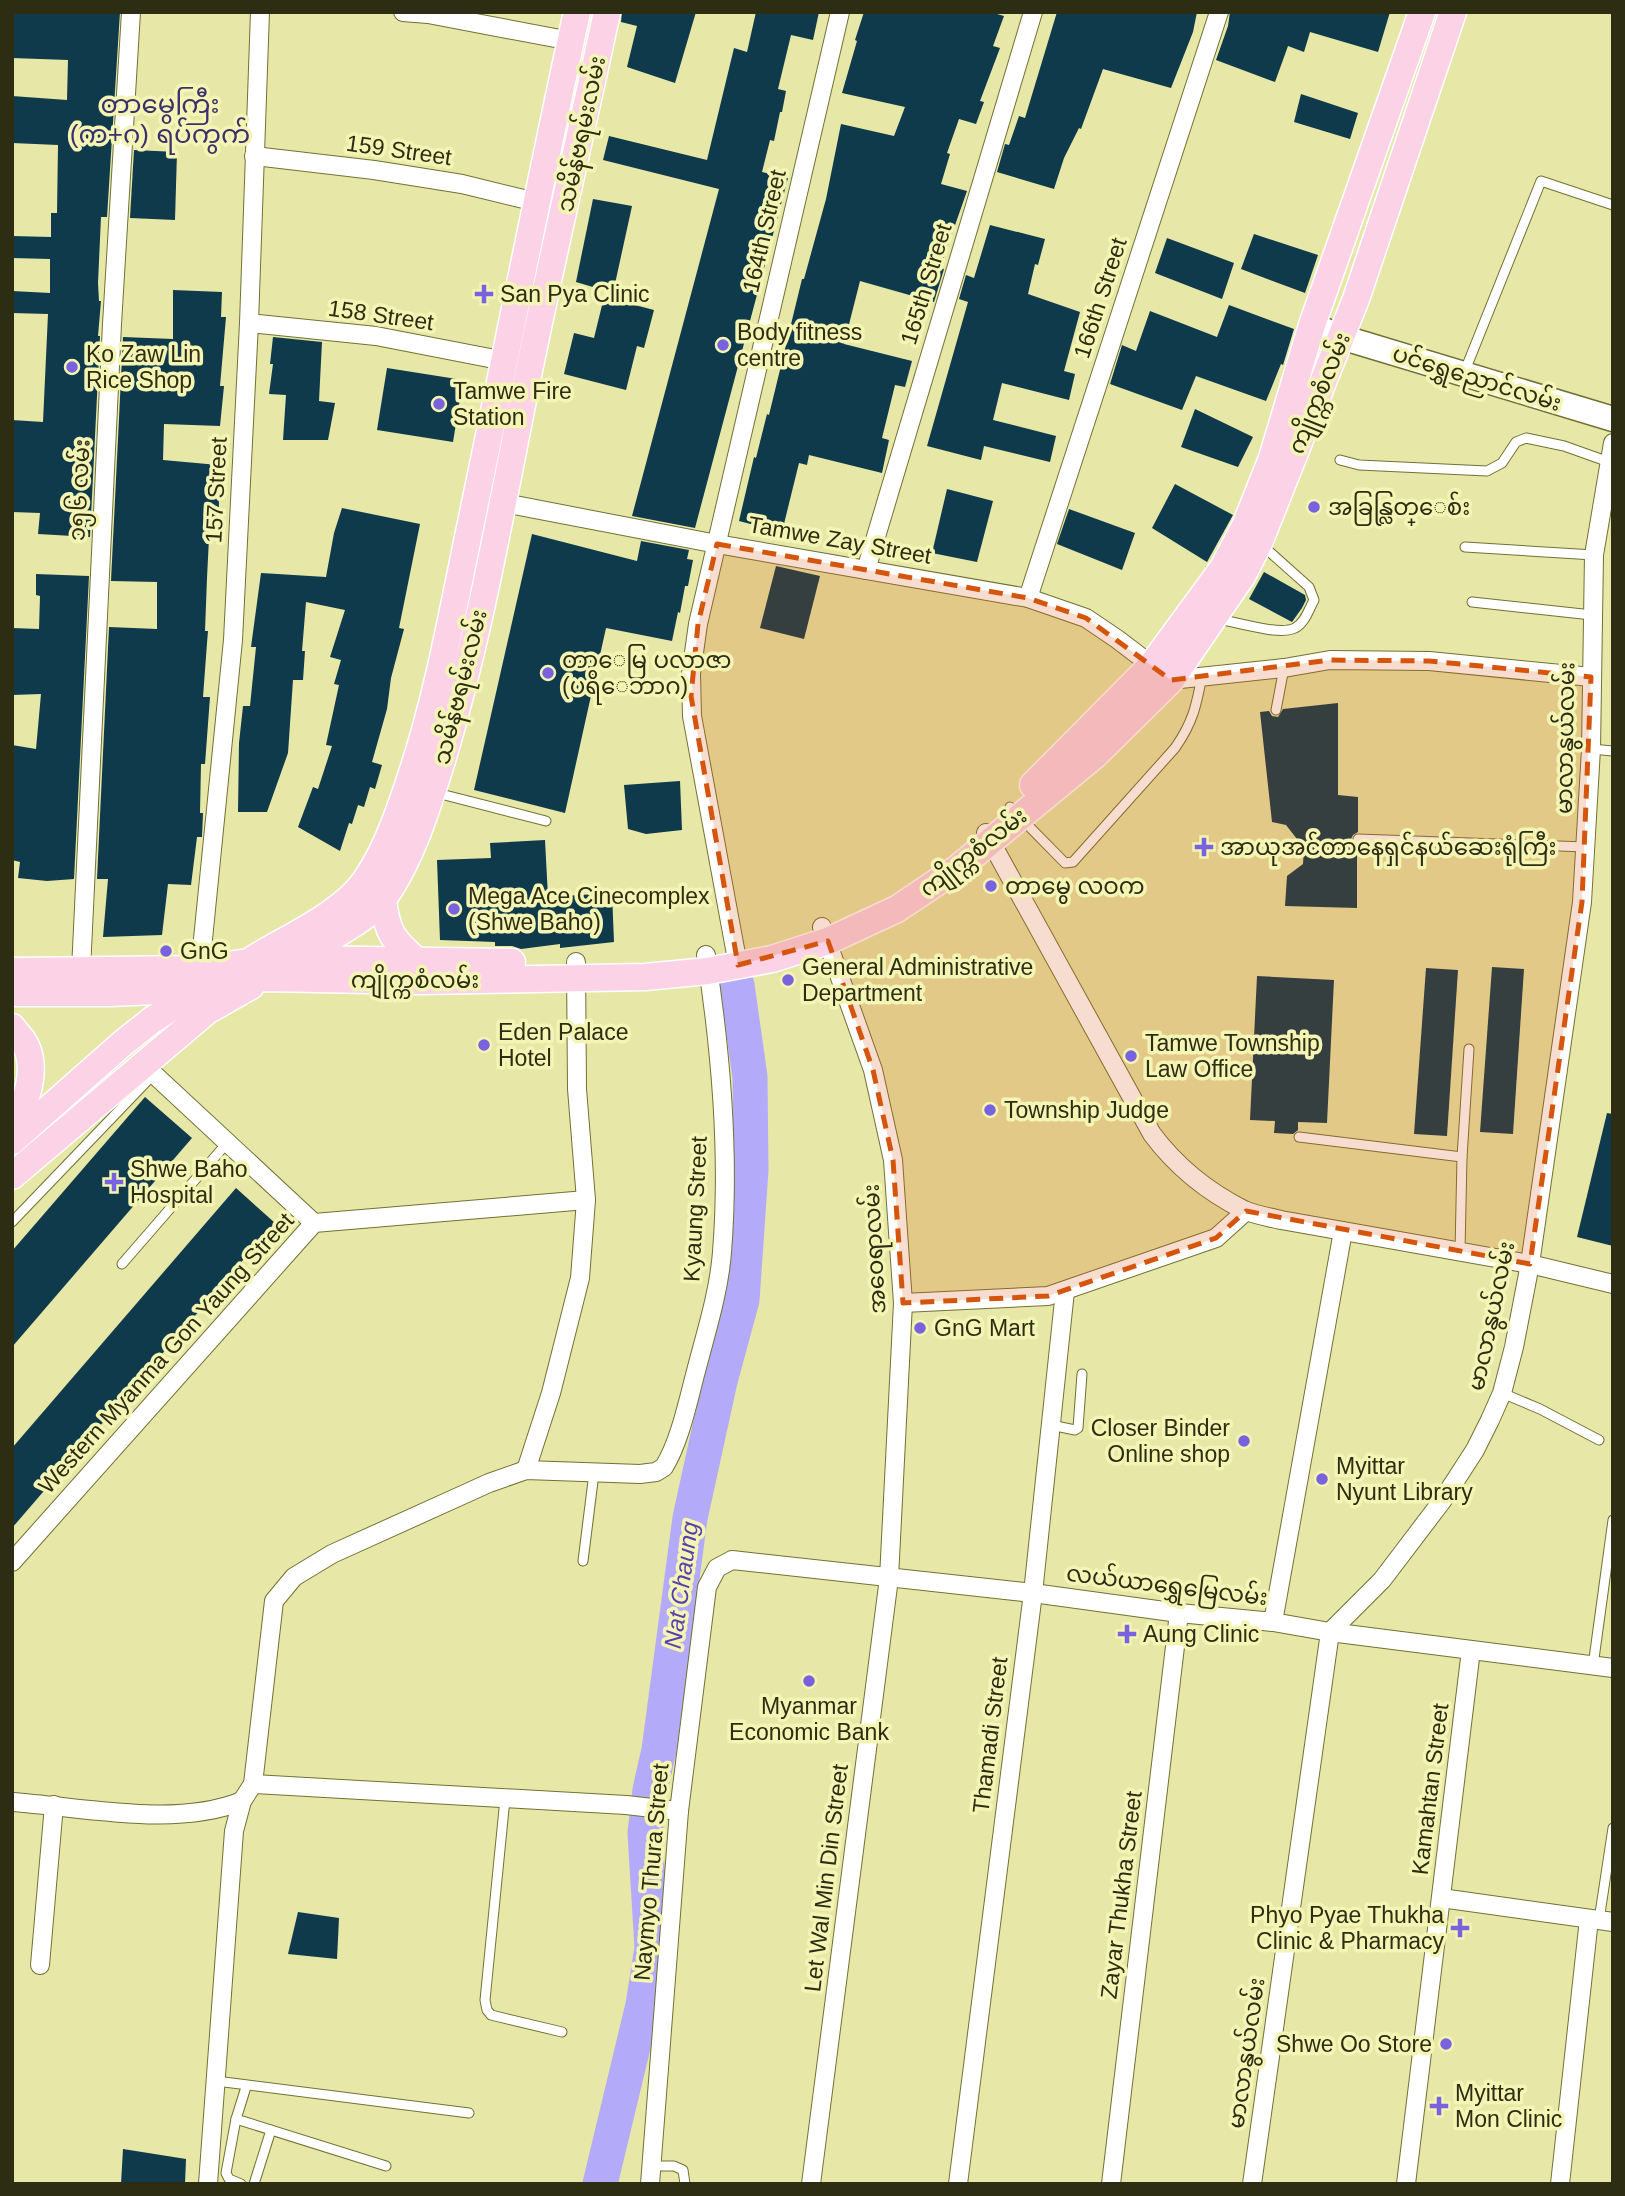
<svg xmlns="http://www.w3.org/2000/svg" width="1625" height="2196" viewBox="0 0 1625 2196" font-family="Helvetica,'Noto Sans Myanmar',sans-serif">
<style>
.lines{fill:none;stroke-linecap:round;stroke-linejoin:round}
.river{stroke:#b3abf9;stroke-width:35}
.building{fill:#0e3a4b}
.lane-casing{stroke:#727134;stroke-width:11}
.street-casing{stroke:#727134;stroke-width:20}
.secondary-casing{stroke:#727134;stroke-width:27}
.primary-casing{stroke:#fff;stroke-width:29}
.lane{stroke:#fff;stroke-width:9}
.street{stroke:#fff;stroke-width:18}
.secondary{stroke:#fff;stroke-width:24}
.primary{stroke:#fcd2e7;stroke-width:26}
.marked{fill:#d5550d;fill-opacity:0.2;stroke:#d5550d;stroke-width:5;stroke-dasharray:14 9;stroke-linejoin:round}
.poi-dot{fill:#7962dd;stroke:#f4f5b4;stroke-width:2.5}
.labels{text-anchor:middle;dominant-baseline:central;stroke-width:7;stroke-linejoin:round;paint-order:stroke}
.street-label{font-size:23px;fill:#2d2d13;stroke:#f4f5b4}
.poi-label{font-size:23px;fill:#2d2d13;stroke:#f4f5b4;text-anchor:start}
.water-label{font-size:24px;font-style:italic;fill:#583fae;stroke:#f4f5b4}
.quarter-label{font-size:26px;fill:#3a306b;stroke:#f4f5b4}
</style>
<rect width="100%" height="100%" fill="#e7e7a7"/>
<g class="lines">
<!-- river -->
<path class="river" d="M600 2184 643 2005 652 1948 645 1833 650 1790 659 1750 690 1518 720 1381 742 1300 751 1170 750 1077 737 985"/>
</g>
<!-- building -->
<g class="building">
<path d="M12 12H120L107 217H101L98 283 99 301H101L98 336H100L90 537 38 534 40 513 12 512V420L43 422 48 314 12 313V291L50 293V259L12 258V236L51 237V213H57L58 145 12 143V96L67 100 68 60 12 58Z"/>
<path d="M622 12H696L675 83 627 67 637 26 621 22Z"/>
<path d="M756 12H819L813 40 791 35 778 89 786 91 782 112H780L774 141 770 140 762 172 788 178 695 528 632 516 719 189 603 160 609 136 707 160 734 48 747 52Z"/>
<path d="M864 12H990L1004 16 993 46 1000 48 980 101 984 102 976 124 959 119 947 153 950 154 941 184 967 191 940 268 944 269 934 302 860 281 844 344 912 361 905 387 895 385 882 438 889 440 882 473 809 455 807 465 799 463 782 532 739 521 754 457 756 458 767 414 769 415 802 279H804L826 199 841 124 894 136 905 107 842 93 857 41 855 40Z"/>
<path d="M1057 12H1197L1193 32 1171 88 1103 69 1081 129 1079 128 1064 158 1054 189 997 172 1005 144 1009 145 1019 116 1025 118Z"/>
<path d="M1230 12H1390L1378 52 1310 32 1304 52 1288 46 1275 82 1216 60 1228 26Z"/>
<path d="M1301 94 1358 113 1350 139 1294 122Z"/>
<path d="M134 150 177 152 175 220 130 218Z"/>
<path d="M593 199 632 206 613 293 576 282Z"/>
<path d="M990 225 1045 239 1038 265 1035 264 1028 294 1080 312 1064 371 1075 374 1069 400 1002 383 993 420 1056 436 1050 462 984 446 981 460 927 446 968 302 959 299 966 275 974 278Z"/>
<path d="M1254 234 1318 255 1305 293 1241 269Z"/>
<path d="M1167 238 1234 263 1222 299 1155 273Z"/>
<path d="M173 290 222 292 221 317H226L220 386H224L220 426 164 424 163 460 218 465 219 509 218 519 210 518 207 578 205 631H208L207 643 203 697H210L205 764H201L200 813H203L202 837H197L191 885 168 884 162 935 103 937 108 879H97L109 627 157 629V582L111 581 123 337 173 339Z"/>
<path d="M604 297 654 310 644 348 637 346 626 390 564 374 574 333 594 338Z"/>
<path d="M1229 305 1294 329 1283 365 1281 364 1266 401 1196 376 1182 410 1110 384 1122 345 1136 351 1150 311 1217 337Z"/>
<path d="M273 337 322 342 319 401 335 403 328 440H283L286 395 269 394 273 364H270Z"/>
<path d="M387 368 463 380 453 442 377 430Z"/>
<path d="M1195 409 1253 437 1238 467 1181 447Z"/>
<path d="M1175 484 1233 515 1207 562 1152 528Z"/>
<path d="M947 489 993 501 977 562 932 553Z"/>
<path d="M342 508 420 524 399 628 404 629 391 678 387 709 372 762 382 765 375 789 370 787 364 807 358 805 352 824 349 823 340 851 298 827 313 787 318 789 332 746 326 745 339 685 334 684 341 660 330 657 345 610 306 602 302 651H305L303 680H293L288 753 267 812H238L239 743 243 706H250L256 647H251L261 573 326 577 334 533Z"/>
<path d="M1069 509 1135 533 1122 570 1057 544Z"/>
<path d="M532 534 637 561 641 541 689 550 687 559 693 560 688 586H685L680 613 678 612 672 641 606 628 565 813 474 790Z"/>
<path d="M776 566 820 576 804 639 760 628Z"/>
<path d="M1264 572 1305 595 1306 600 1302 608 1292 622 1249 599Z"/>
<path d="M36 574 89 576 74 879 47 881 18 878 20 862 12 860V745L36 749 41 694 12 695V628L39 629 40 596 36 595Z"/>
<path d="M1338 703V795L1358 797V832L1353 835 1351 839 1357 846V908L1285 906 1287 876 1303 864 1304 848 1286 825 1272 822 1260 712 1269 711 1272 716 1278 717 1283 709Z"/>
<path d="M680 781 682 830 646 834 628 829 624 785Z"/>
<path d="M545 840 548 897 612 893 614 942 560 948V944L521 949 512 946H495V942L440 940 437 860 491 858 490 843Z"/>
<path d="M1492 967 1524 969 1513 1134 1480 1132Z"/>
<path d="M1426 968 1458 970 1447 1136 1414 1134Z"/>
<path d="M1257 976 1334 980 1327 1123 1298 1122V1130L1293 1134 1274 1133 1275 1121 1250 1120Z"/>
<path d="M145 1097 192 1138 12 1347V1251Z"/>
<path d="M1607 1113 1613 1114V1246L1577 1237Z"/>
<path d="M236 1188 275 1223 12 1528V1448Z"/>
<path d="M298 1912 339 1918 337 1959 288 1954Z"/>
<path d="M123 2149 186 2159 185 2184H121Z"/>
</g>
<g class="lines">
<!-- lane casing -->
<g class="lane-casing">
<g id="lane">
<path d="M1464 373 1541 181 1613 205"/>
<path d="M1340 460 1359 465 1487 471 1502 463 1516 442 1526 438 1564 446 1609 462"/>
<path d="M1465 547 1594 555"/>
<path d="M1472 602 1592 615"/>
<path d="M1218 619C1236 622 1280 636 1295 628 1305 623 1309 609 1314 600L1309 587 1263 546"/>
<path d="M1276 710 1284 668"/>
<path d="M1591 749 1613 751"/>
<path d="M433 792 546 821"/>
<path d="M1010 807 1065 863 1073 862 1175 748C1193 722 1196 707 1202 676"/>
<path d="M1358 839 1586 847"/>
<path d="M1299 1137 1462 1157"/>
<path d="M12 1222 153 1075"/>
<path d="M1460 1251 1462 1157 1469 1049"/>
<path d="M122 1264 227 1143"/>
<path d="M1502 1393 1540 1409 1599 1440"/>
<path d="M1051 1425 1075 1430 1078 1428 1082 1374"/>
<path d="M583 1561 594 1473"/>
<path d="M1593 1666 1613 1520"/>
<path d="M505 1799 485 2000 487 2010 491 2015 562 2032"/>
<path d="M1599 1920 1613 1828"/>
<path d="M216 2081 469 2113"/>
<path d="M246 2087 236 2119 386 2166"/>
<path d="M236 2119 226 2173 229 2179 241 2184"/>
<path d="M651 2166H674L683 2170 685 2184"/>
<path d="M254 2184 271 2130"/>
</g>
</g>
<!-- street casing -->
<g class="street-casing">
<g id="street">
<path d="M403 12 428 14 571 41"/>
<path d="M254 156 374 170 462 184 536 202"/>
<path d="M249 323 376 336 515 363"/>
<path d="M504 503 717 544 1028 598 1086 618 1117 639 1171 680 1284 668 1330 660 1429 661 1591 677"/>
<path d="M866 570 1033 12"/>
<path d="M1028 598 1219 12"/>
<path d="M986 833 1152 1134C1176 1166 1208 1192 1244 1210 1255 1215 1269 1217 1281 1220L1530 1264 1613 1284"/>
<path d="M738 965 692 716 691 674 698 624 840 12"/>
<path d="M200 969 233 640 249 323 260 12"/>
<path d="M81 970 112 324 131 12"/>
<path d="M144 1065 314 1223"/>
<path d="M903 1303 1048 1296 1216 1238 1246 1211"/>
<path d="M526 1470 551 1393 580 1278 586 1200 577 1089 576 962"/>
<path d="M12 1562 314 1223 586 1200"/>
<path d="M1273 1622 1343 1231"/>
<path d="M253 1784 626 1805 679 1811"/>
<path d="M12 1802C83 1807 175 1828 242 1801"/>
<path d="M1441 1898 1613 1922"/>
<path d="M40 1965 54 1805"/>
<path d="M208 2184 234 1831 242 1801 253 1784 274 1601 294 1577 332 1554 489 1483 526 1470 640 1474 656 1472 664 1467C680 1441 688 1401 696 1371 706 1332 719 1292 722 1252 730 1153 721 1052 706 955"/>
<path d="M650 2184 679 1811 707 1587 717 1568 732 1560 1033 1593 1179 1613 1273 1622 1330 1632 1613 1668"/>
<path d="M811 2184 889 1578 903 1303 893 1160 873 1070 822 927"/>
<path d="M958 2184 1033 1593 1065 1291"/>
<path d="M1111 2184 1179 1613"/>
<path d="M1252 2184 1330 1632 1382 1580 1442 1501 1475 1450 1490 1420 1502 1393 1514 1347 1530 1264 1582 902 1591 749 1594 555 1613 443"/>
<path d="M1406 2184 1471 1650"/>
<path d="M1560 2184 1589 1919"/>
</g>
</g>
<!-- secondary casing -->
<g class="secondary-casing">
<path id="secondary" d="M1312 325 1341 337 1613 419"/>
</g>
<!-- primary casing -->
<g class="primary-casing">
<g id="primary">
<path d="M1033 785 1152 665 1223 568 1245 526 1272 458 1312 325 1422 12"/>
<path d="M383 900C387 933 393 940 418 962"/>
<path d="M253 959C287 938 342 914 365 881 385 852 397 818 408 785 438 698 453 608 472 518 507 350 540 181 577 12"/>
<path d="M293 960C315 946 371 918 384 898 411 860 426 811 440 767 476 649 498 527 522 405 548 274 579 143 607 12"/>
<path d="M12 971 200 969 248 962 294 959 512 962"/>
<path d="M12 993H110L157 991 265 978 421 981 645 977 708 971 772 959 828 941 897 909 958 868 1095 755 1171 680 1242 576 1259 543 1356 299 1453 12"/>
<path d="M12 1027C16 1033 23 1039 26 1046 39 1074 23 1106 12 1133"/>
<path d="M12 1141 123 1043 152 1020 201 989"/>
<path d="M12 1176 207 1011 251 986"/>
</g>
</g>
<!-- lane -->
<use href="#lane" class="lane"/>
<!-- street -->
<use href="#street" class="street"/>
<!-- secondary -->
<use href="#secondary" class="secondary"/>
<!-- primary -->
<use href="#primary" class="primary"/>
</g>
<!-- marked area -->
<path class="marked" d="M717 544 1028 598 1086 618 1171 680 1330 660 1429 661 1591 677 1582 902 1530 1264 1246 1211 1216 1238 1048 1296 903 1303 893 1160 873 1070 828 941 738 965 691 696 698 624Z"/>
<!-- markers -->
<g class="poi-dot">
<path d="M480.5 283.5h7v7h7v7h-7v7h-7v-7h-7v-7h7z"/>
<circle cx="723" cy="345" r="7"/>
<circle cx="72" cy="367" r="7"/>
<circle cx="439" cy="404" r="7"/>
<circle cx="1314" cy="507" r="7"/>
<circle cx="548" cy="673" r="7"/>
<path d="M1200.5 836.5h7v7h7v7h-7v7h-7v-7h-7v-7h7z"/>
<circle cx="991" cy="886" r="7"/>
<circle cx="454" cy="909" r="7"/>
<circle cx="166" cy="951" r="7"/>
<circle cx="788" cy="980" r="7"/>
<circle cx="484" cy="1045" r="7"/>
<circle cx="1131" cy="1056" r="7"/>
<circle cx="990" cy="1110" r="7"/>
<path d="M110.5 1171.5h7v7h7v7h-7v7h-7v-7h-7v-7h7z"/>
<circle cx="920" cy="1328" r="7"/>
<circle cx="1244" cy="1441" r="7"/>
<circle cx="1322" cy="1479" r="7"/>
<path d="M1123.5 1623.5h7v7h7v7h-7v7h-7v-7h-7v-7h7z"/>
<circle cx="809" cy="1681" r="7"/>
<path d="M1456.5 1917.5h7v7h7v7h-7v7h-7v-7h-7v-7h7z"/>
<circle cx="1446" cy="2044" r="7"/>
<path d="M1435.5 2095.5h7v7h7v7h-7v7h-7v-7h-7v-7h7z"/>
</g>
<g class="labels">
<!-- street labels -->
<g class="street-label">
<text transform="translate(581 134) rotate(-78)">သမိန်ဗရမ်းလမ်း</text>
<text transform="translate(399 150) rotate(8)">159 Street</text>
<text transform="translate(764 231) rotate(-77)">164th Street</text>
<text transform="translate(926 284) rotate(-73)">165th Street</text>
<text transform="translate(1100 298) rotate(-72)">166th Street</text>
<text transform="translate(381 315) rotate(8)">158 Street</text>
<text transform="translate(1477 378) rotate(17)">ပင်ရွှေညောင်လမ်း</text>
<text transform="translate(1319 393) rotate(-68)">ကျိုက္ကစံလမ်း</text>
<text transform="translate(79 490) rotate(-87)">၁၅၆ လမ်း</text>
<text transform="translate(216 490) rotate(-87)">157 Street</text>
<text transform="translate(840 540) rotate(10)">Tamwe Zay Street</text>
<text transform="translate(460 687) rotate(-76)">သမိန်ဗရမ်းလမ်း</text>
<text transform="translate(1565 738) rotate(-89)">မာလာနွယ်လမ်း</text>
<text transform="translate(973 852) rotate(-38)">ကျိုက္ကစံလမ်း</text>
<text x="415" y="980">ကျိုက္ကစံလမ်း</text>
<text transform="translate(695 1209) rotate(-87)">Kyaung Street</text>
<text transform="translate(874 1249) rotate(-93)">အဝေရာလမ်း</text>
<text transform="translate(1491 1316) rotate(-78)">မာလာနွယ်လမ်း</text>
<text transform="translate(166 1353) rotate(-48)">Western Myanma Gon Yaung Street</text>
<text transform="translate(1167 1585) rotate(7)">လယ်ယာရွှေမြေလမ်း</text>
<text transform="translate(990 1735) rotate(-83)">Thamadi Street</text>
<text transform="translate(1430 1789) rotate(-83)">Kamahtan Street</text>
<text transform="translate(651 1872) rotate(-85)">Naymyo Thura Street</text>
<text transform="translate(826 1878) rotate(-83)">Let Wal Min Din Street</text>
<text transform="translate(1121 1895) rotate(-83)">Zayar Thukha Street</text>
<text transform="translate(1246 2053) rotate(-82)">မာလာနွယ်လမ်း</text>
</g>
<!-- poi labels -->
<g class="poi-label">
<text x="500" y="294">San Pya Clinic</text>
<text x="737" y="332">Body fitness<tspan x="737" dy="26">centre</tspan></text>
<text x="86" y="354">Ko Zaw Lin<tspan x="86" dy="26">Rice Shop</tspan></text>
<text x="453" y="391">Tamwe Fire<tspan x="453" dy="26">Station</tspan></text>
<text x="1328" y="507">အခြန္လြတ္ေစ်း</text>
<text x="562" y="660">တာေမြ ပလာဇာ<tspan x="562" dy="26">(ပရိေဘာဂ)</tspan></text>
<text x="1220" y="847">အာယုအင်တာနေရှင်နယ်ဆေးရုံကြီး</text>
<text x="1005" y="886">တာမွေ လဝက</text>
<text x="468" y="896">Mega Ace Cinecomplex<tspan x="468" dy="26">(Shwe Baho)</tspan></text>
<text x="180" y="951">GnG</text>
<text x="802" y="967">General Administrative<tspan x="802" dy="26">Department</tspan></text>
<text x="498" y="1032">Eden Palace<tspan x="498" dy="26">Hotel</tspan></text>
<text x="1145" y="1043">Tamwe Township<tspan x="1145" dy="26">Law Office</tspan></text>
<text x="1004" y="1110">Township Judge</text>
<text x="130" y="1169">Shwe Baho<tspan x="130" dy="26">Hospital</tspan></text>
<text x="934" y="1328">GnG Mart</text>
<text x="1230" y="1428" text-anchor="end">Closer Binder<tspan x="1230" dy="26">Online shop</tspan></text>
<text x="1336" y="1466">Myittar<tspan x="1336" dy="26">Nyunt Library</tspan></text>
<text x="1143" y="1634">Aung Clinic</text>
<text x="809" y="1706" text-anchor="middle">Myanmar<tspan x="809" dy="26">Economic Bank</tspan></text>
<text x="1444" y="1915" text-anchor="end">Phyo Pyae Thukha<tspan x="1444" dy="26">Clinic &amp; Pharmacy</tspan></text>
<text x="1432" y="2044" text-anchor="end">Shwe Oo Store</text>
<text x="1455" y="2093">Myittar<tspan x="1455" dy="26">Mon Clinic</tspan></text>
</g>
<!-- water labels -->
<g class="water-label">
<text transform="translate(681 1585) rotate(-82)">Nat Chaung</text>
</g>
<!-- quarter labels -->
<g class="quarter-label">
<text x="160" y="104">တာမွေကြီး<tspan x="160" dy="30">(က+ဂ) ရပ်ကွက်</tspan></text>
</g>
</g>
<!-- border -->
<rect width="1625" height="2196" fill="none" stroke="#2d2d13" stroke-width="28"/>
</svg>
